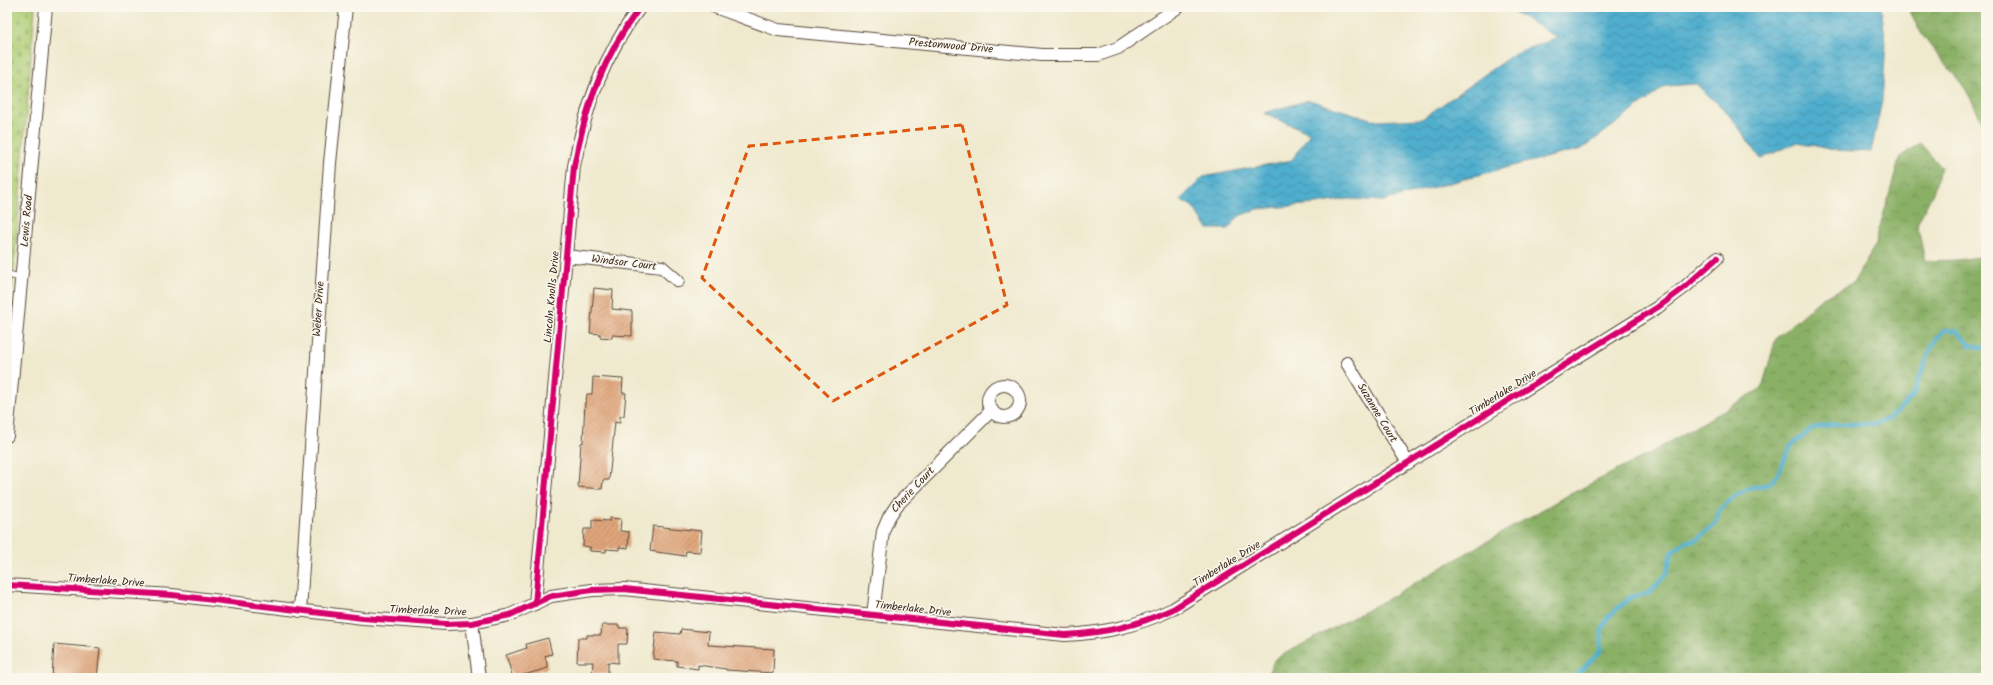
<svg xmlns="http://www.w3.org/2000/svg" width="1993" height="685" viewBox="0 0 1993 685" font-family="Kalam,sans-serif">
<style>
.forest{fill:url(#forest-crowns);stroke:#626d42}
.cemetery{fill:url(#cemetery-stones);stroke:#747c49}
.water{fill:url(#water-waves);stroke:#456c76}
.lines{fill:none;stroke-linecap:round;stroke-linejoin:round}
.stream{stroke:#4faecd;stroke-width:4.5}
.building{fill:url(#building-hatch)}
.lane-casing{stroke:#564738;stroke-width:8}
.street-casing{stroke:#564738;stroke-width:14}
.lane{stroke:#fff;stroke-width:6}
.street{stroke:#fff;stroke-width:12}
.cycleway-casing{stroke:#fbf7ec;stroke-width:8}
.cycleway{stroke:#d6006c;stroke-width:6}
.marked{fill:none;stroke:#df570d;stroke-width:3;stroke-dasharray:8 5;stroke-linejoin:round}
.labels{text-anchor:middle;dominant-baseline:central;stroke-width:3;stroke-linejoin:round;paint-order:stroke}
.street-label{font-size:11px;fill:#3b2a1e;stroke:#fbf7ec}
</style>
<defs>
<pattern id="forest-crowns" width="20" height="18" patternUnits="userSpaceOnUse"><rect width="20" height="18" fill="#8ab066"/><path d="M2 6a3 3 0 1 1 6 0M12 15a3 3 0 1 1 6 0" fill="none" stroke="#728f53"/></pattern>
<pattern id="cemetery-stones" width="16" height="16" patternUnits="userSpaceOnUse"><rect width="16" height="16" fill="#adcd74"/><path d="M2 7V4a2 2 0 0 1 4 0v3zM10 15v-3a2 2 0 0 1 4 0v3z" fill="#96b064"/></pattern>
<pattern id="water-waves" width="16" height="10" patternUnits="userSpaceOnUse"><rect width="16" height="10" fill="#4faecd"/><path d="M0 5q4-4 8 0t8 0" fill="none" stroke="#438ea6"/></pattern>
<pattern id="building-hatch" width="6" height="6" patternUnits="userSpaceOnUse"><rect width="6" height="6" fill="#e0a67c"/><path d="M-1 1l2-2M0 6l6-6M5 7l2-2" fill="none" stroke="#b78765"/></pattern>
</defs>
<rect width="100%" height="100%" fill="#fbf7ec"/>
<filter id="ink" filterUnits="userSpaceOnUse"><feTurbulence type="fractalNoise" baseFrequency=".025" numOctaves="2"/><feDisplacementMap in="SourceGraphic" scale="8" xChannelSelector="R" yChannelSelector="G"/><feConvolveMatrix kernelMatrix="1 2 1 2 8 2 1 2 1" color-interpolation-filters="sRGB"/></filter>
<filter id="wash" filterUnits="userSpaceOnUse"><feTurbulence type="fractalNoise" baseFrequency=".012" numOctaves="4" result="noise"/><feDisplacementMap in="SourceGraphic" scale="16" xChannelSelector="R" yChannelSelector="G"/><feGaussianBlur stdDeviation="0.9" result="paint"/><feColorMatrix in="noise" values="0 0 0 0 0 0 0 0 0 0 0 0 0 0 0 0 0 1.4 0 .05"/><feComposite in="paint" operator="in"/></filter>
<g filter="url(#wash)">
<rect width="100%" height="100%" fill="#efe9ce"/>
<!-- forest -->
<g class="forest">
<path d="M1909 7H1985L1986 127C1977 115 1973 100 1964 87 1945 61 1918 38 1909 7Z"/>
<path d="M1920 143 1941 167 1933 193 1917 224 1925 261 1958 260 1986 256V678H1266L1275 659 1384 601 1559 500 1647 455 1762 388 1776 338 1821 299 1853 283 1874 247 1900 157Z"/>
</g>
<!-- cemetery -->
<path class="cemetery" d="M7 7H35L7 354Z"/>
<!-- water -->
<path class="water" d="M1506 7H1881L1886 44 1882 101 1871 152 1833 150 1798 142 1761 159 1729 114 1696 84 1666 86 1582 149 1512 166 1383 201 1348 199 1316 204 1258 209 1239 216 1228 229H1208L1192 206 1180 200 1203 177 1292 160 1310 133 1264 113 1309 100 1377 121 1422 119 1515 53 1558 38Z"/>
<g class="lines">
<!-- stream -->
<path class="stream" d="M1573 678 1601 651 1602 630 1608 617 1631 597 1650 593 1667 573 1671 553 1685 542 1696 540 1716 523 1719 510 1736 495 1750 488 1769 484 1778 474 1791 446 1812 429 1833 424H1876L1889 419 1912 397 1932 346 1944 330 1957 331 1969 345 1986 348"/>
</g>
<g id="blocks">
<!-- building -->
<g class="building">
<path d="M594 288 613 290 612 309 632 311V336L612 335V338L600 337V334L590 333Z"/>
<path d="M593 377 623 379 622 393H626L624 416H620V423L615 422 609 480H603L602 489 578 487 581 443H583L585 402H586L587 394H592Z"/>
<path d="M610 518 621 519 620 531 629 532 628 548 619 547V550L606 549V552L590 551V547L583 546 584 529H592V520L610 521Z"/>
<path d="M653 526 702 531 700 552 686 551 685 556 650 551Z"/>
<path d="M602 625H619V628H628L627 644H618V663L608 662V674L592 673 593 662H577L578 638H587V635H601Z"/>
<path d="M681 629 709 632 708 645 774 649 773 673 726 670V669L698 665V669L677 666V661L653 659 656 632 680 634Z"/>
<path d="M548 638 552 654 545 656 548 668 513 678 506 655 527 648 526 644Z"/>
<path d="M54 644 100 648 97 678H52Z"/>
</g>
</g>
</g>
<g filter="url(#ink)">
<use href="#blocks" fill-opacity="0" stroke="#564738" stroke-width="1"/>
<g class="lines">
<!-- lane casing -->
<g class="lane-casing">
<path id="lane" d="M7 274 21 278"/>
</g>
<!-- street casing -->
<g class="street-casing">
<g id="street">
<path d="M715 7 778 30 1042 55H1098L1118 48 1178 7"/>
<path d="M566 256 662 267 678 281"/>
<path d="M1347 363 1408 463"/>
<circle cx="1004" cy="401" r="16"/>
<path d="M7 436 46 7"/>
<path d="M7 585 172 595 363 618 446 624 472 623 510 615 551 596 592 590 624 589 1065 635C1106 633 1136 626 1173 609L1658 307 1685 287 1717 258"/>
<path d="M535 604 574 166C586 105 603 57 640 7"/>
<path d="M300 611 330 163 346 7"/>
<path d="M873 615 883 531 889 517 897 505 992 410"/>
<path d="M472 623 479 678"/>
</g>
</g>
<!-- lane -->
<use href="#lane" class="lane"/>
<!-- street -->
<use href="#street" class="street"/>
<!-- cycleway casing -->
<g class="cycleway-casing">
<g id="cycleway">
<path d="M7 585 172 595 363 618 446 624 472 623 510 615 551 596 592 590 624 589 1065 635C1106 633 1136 626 1173 609L1658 307 1685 287 1717 258"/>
<path d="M535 604 574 166C586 105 603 57 640 7"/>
</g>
</g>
<!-- cycleway -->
<use href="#cycleway" class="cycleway"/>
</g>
</g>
<!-- marked area -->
<path class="marked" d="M962 125 1007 305 833 401 702 278 749 146Z"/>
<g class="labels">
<!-- street labels -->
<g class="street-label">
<text transform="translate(951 46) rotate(5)">Prestonwood Drive</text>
<text transform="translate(27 221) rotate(-85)">Lewis Road</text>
<text transform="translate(624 263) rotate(7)">Windsor Court</text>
<text transform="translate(552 297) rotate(-85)">Lincoln Knolls Drive</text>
<text transform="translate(319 309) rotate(-86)">Weber Drive</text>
<text transform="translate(1503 393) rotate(-32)">Timberlake Drive</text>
<text transform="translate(1377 413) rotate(59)">Suzanne Court</text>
<text transform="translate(913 490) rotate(-47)">Cherie Court</text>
<text transform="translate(1227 564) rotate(-32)">Timberlake Drive</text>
<text transform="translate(106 581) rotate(4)">Timberlake Drive</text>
<text transform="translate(913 609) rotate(6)">Timberlake Drive</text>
<text transform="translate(428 611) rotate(2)">Timberlake Drive</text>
</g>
</g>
<!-- margin -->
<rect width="1993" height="685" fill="none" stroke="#fbf7ec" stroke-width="24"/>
</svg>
